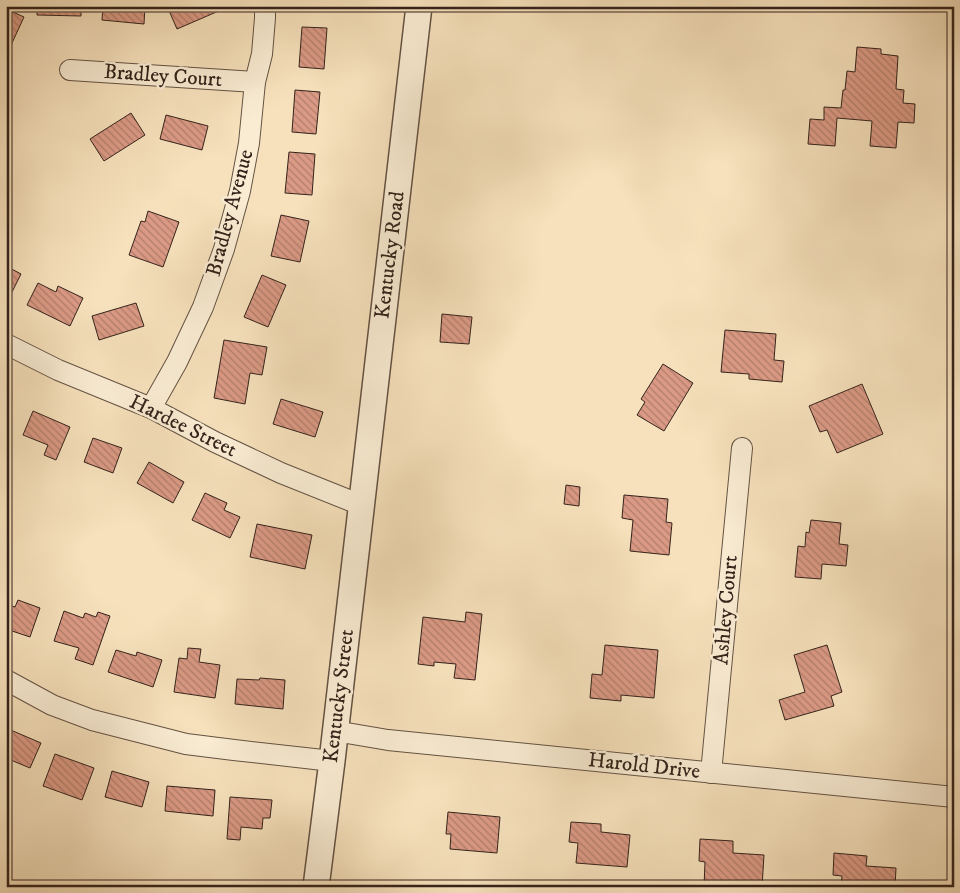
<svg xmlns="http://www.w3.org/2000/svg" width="960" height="893" viewBox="0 0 960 893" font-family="'IM FELL DW Pica',serif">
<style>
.building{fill:url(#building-back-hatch);stroke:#34231b}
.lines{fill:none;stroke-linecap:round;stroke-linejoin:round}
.minor-casing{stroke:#645243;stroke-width:22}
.tertiary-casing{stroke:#645243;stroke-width:28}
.minor{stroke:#f9ecd3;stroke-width:20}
.tertiary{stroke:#f9ecd3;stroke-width:25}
.labels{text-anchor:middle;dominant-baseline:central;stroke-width:5;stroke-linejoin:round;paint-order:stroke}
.street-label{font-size:21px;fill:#34231b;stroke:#f9ecd3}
</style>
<defs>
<pattern id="building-back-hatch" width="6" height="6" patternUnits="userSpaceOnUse" patternTransform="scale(1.25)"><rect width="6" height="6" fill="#db9a85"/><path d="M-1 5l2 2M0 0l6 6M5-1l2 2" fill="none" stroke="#b27d6c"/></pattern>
</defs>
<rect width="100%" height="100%" fill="#f6e1bc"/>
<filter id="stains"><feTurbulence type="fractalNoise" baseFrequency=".004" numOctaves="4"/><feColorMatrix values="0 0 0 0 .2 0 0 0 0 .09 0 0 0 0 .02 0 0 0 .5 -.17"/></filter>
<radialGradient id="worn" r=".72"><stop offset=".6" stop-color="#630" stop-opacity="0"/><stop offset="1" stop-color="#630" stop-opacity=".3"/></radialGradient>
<!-- building -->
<g class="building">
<path d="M37 6H81V16L37 15Z"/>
<path d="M103 6H145L144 24 102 20Z"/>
<path d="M167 6H219L221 10 177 29Z"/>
<path d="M6 9 24 17 6 56Z"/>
<path d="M302 27 327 28 324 69 299 67Z"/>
<path d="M857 47 881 49V54L898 56 896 89 904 90 903 103 915 104 914 123 898 122 896 148 870 146 872 121 837 118 835 146 808 144 810 119 824 120V107L841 108 843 90H845L847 71 855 72Z"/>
<path d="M295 90 320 92 316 134 292 132Z"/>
<path d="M131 113 145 135 104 161 90 139Z"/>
<path d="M166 115 208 126 202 150 160 139Z"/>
<path d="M289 152 315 154 312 195 285 193Z"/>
<path d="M148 211 179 222 163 267 129 255 141 221 145 222Z"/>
<path d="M281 215 309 221 300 262 271 256Z"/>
<path d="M6 266 21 274 10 296 6 294Z"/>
<path d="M262 275 286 285 268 327 244 317Z"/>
<path d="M38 283 56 292 58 286 83 298 70 326 27 305Z"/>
<path d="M136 303 144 326 99 340 92 316Z"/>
<path d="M442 314 472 317 469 344 440 342Z"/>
<path d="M725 330 776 334 774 360 784 361 782 382 749 379V374L721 372Z"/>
<path d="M224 340 267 347 262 375 250 373 245 404 214 398Z"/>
<path d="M663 364 693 383 664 431 637 415 645 402 641 399Z"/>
<path d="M862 384 883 434 837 453 827 430 820 432 809 406Z"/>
<path d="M6 394 12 396 6 412Z"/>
<path d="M281 399 323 412 315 437 273 424Z"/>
<path d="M33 411 70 427 56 460 44 455 48 445 23 435Z"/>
<path d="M93 438 122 448 113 473 84 462Z"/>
<path d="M149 462 184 482 173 503 137 483Z"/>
<path d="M566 485 580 487 579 506 564 504Z"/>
<path d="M205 493 227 503 224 510 240 517 230 538 192 520Z"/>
<path d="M624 495 668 499 666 522 672 523 669 555 630 551 633 520 622 518Z"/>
<path d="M811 520 841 523 839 544 848 545 846 566 822 564 821 579 795 577 798 546 805 547 806 532 809 533Z"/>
<path d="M257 524 312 535 305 569 250 557Z"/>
<path d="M18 600 40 608 30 637 6 629V604L15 607Z"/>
<path d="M64 611 83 618 85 613 96 617 98 612 110 616 93 665 75 659 79 648 54 641Z"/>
<path d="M466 612 482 614 475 680 454 678 456 664 434 662V666L418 664 423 617 465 622Z"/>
<path d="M605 645 658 650 654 698 621 695V701L590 698 592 674 602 675Z"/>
<path d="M827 645 842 692 831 696 834 706 785 720 779 700 805 692 794 655Z"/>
<path d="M188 648 201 649 199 662 220 665 215 698 174 692 179 658 187 659Z"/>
<path d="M116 650 136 656 137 652 162 660 153 687 108 672Z"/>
<path d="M260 678 285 680 283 709 235 704 237 679 259 680Z"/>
<path d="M6 728 41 743 30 768 6 758Z"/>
<path d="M55 754 94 768 82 800 43 786Z"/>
<path d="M112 771 149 782 142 807 105 797Z"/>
<path d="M167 786 215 790 213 816 165 811Z"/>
<path d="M230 797 272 800 270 818H263L262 829 241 827 240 840 227 839Z"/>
<path d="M448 812 500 817 497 853 450 849 451 834H446Z"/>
<path d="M571 822 601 824V832L630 835 627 867 576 863 578 843 569 842Z"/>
<path d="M700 839 733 841V853L764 855 762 887H704L705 862 699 861Z"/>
<path d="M834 853 867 856 866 866 896 868 895 887H841L842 876 833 875Z"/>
</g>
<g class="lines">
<!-- minor casing -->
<g class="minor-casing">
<g id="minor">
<path d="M70 70 255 82"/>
<path d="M6 344 58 370 151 408 215 442 281 473 361 505"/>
<path d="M151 408 177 362 203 307 224 249 240 191 249 143 255 82 262 54 265 18V6"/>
<path d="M6 680 52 705 92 720 186 744 234 750 332 761"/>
<path d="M335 731 388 740 954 797"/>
<path d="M711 773 742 448"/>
</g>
</g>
<!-- tertiary casing -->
<g class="tertiary-casing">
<path id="tertiary" d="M316 887 332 761 419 6"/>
</g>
<!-- minor -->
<use href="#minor" class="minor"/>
<!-- tertiary -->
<use href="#tertiary" class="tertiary"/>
</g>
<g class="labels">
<!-- street labels -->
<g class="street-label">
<text transform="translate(163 76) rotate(4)">Bradley Court</text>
<text transform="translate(230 213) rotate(-75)">Bradley Avenue</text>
<text transform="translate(390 255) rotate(-83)">Kentucky Road</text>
<text transform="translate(183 426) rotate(26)">Hardee Street</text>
<text transform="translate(726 610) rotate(-85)">Ashley Court</text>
<text transform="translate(339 696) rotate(-83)">Kentucky Street</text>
<text transform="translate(644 766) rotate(6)">Harold Drive</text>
</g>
</g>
<!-- margin -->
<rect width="960" height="893" fill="none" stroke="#f6e1bc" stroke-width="25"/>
<rect x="8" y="8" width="945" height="878" fill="none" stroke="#34231b" stroke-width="2.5"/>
<rect x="12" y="12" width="935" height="868" fill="none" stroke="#34231b"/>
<rect width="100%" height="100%" filter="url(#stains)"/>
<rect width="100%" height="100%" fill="url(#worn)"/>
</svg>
